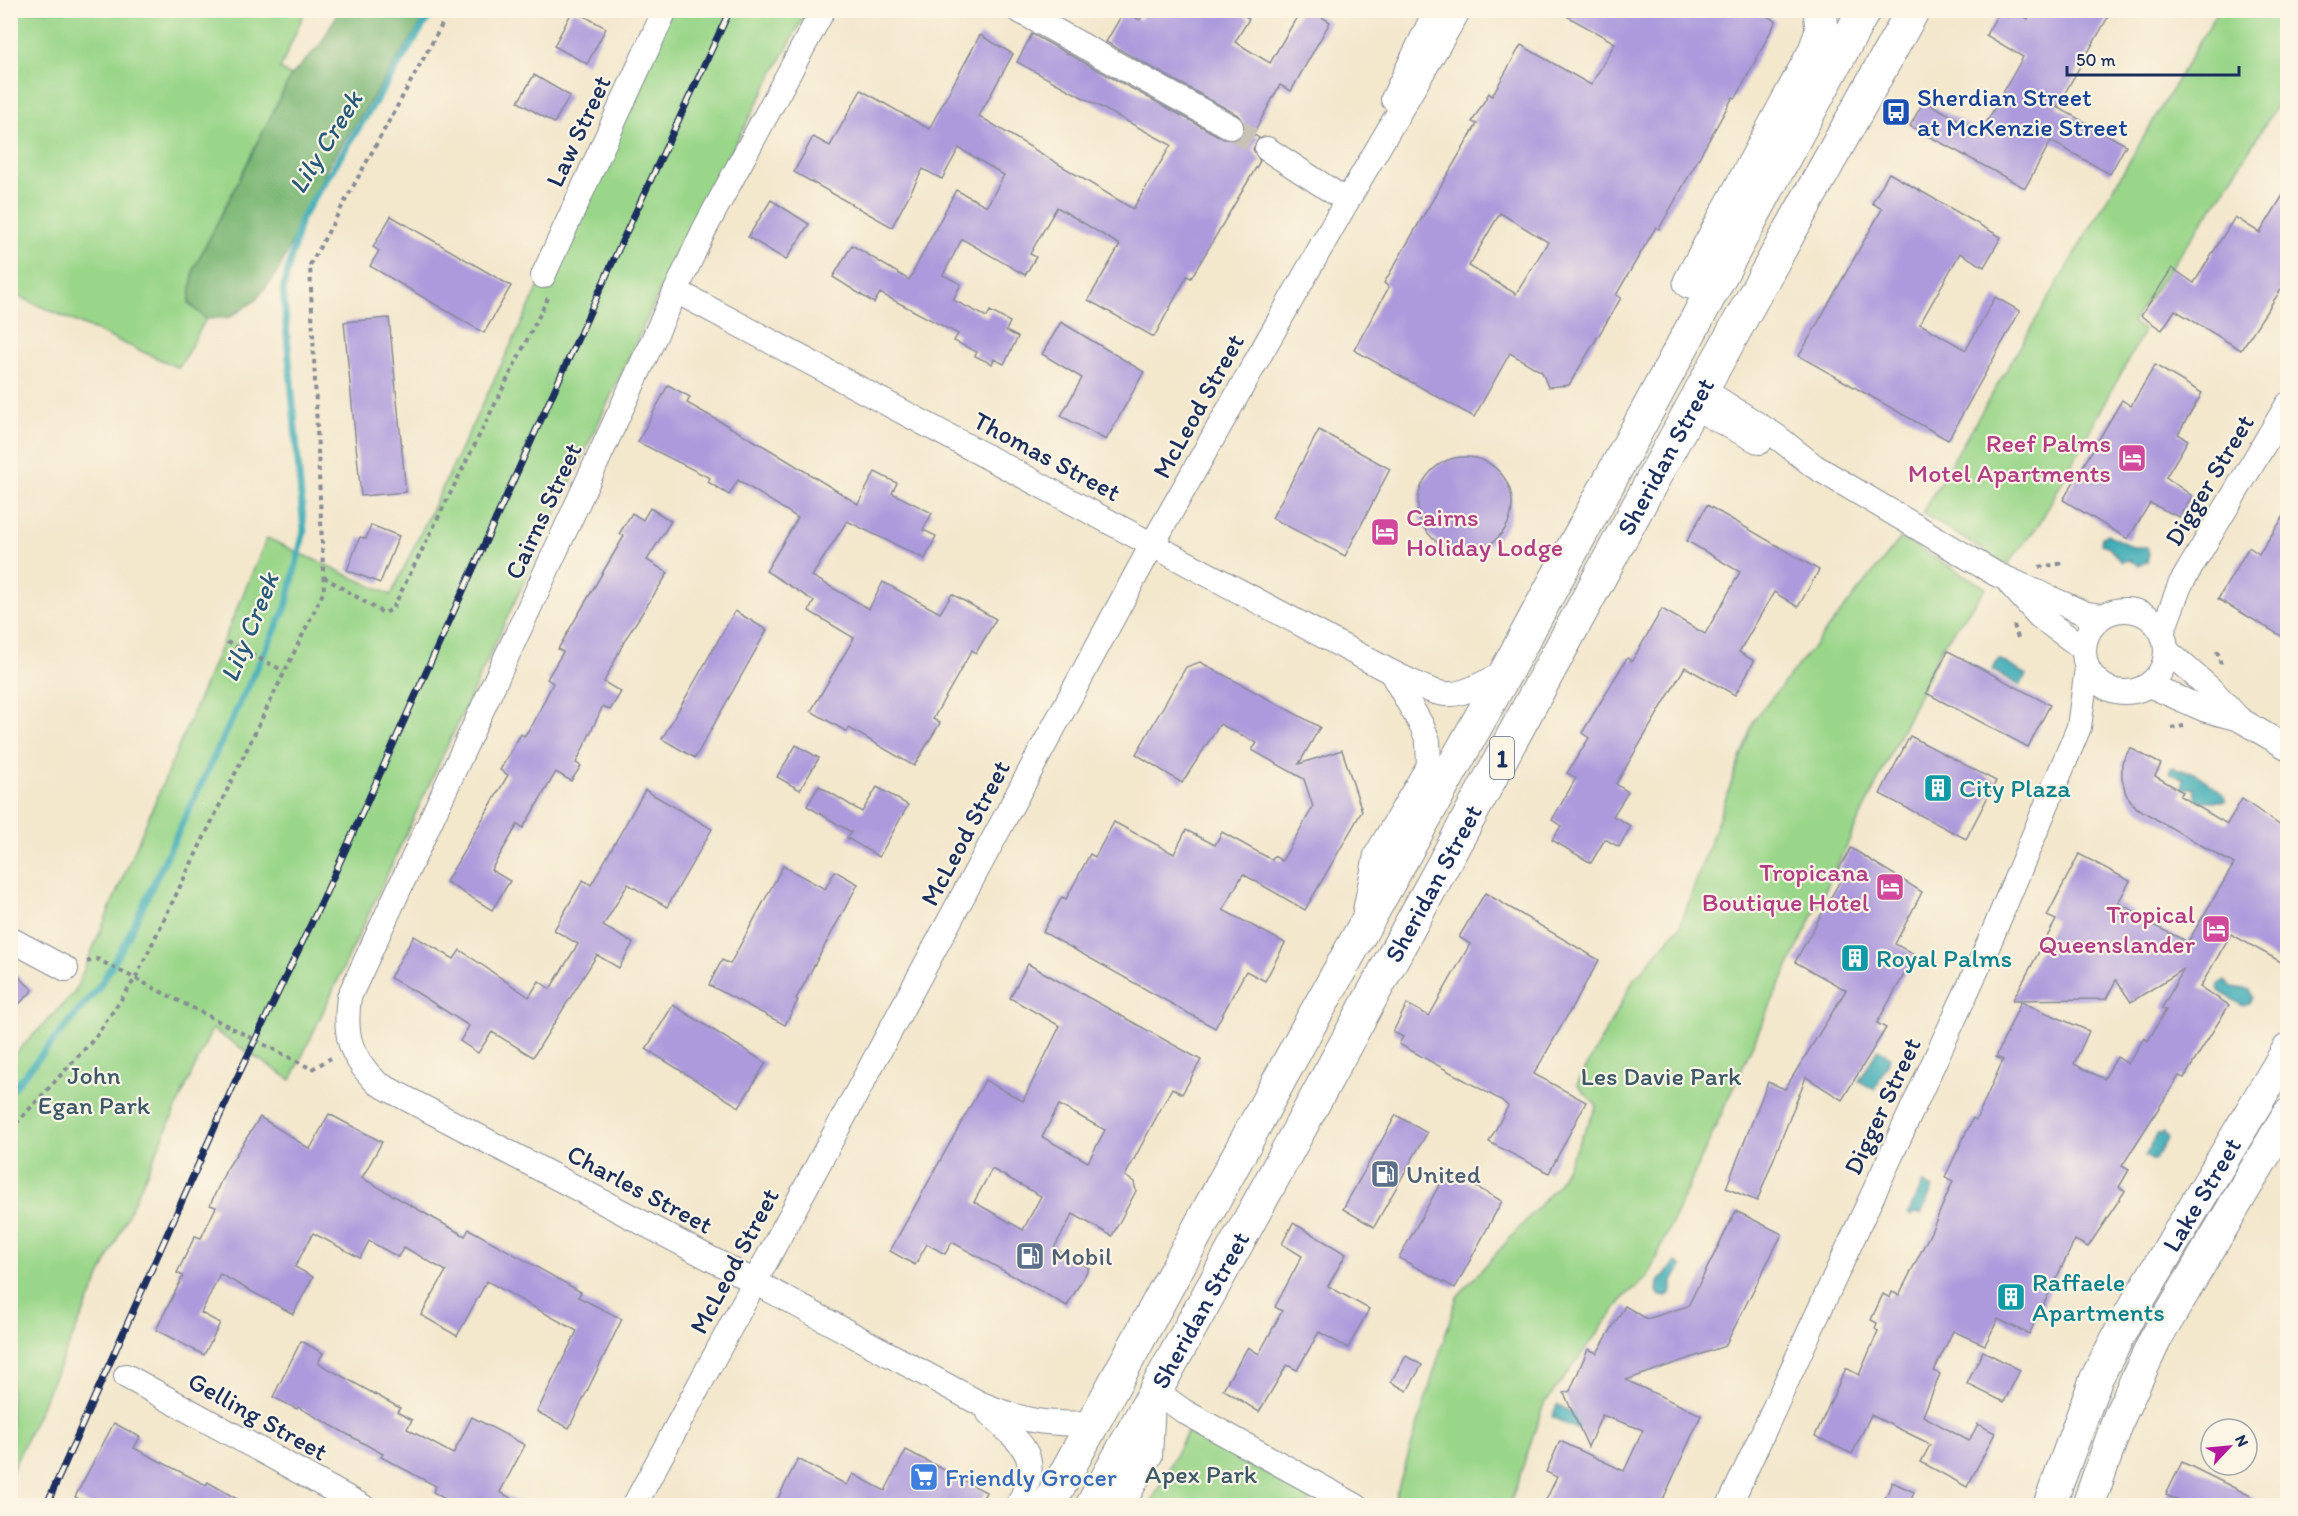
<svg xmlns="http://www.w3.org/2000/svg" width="2298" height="1516" viewBox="0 0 2298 1516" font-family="Itim,sans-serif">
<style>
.green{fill:#9ad689;stroke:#5a8274;stroke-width:1.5}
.forest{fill:#7bb775;stroke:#4b736a;stroke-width:1.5}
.water{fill:#3aabb5;stroke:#2a6d8a;stroke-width:1.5}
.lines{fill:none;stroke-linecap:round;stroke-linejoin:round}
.stream{stroke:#3aabb5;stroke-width:7}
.building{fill:#ac9adc;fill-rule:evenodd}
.minor-tunnel{stroke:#c8c2b6;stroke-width:24;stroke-dasharray:24 12;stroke-linecap:butt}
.minor-casing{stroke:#878b95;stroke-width:26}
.major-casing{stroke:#878b95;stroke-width:34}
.highway-casing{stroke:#878b95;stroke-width:35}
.path{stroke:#878b95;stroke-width:4;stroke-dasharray:4.5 4.5;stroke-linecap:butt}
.minor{stroke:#fff;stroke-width:24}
.major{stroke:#fff;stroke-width:32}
.highway{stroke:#fff;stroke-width:33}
.rail-casing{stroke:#1b2f5e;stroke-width:7}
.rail{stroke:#fcf5e5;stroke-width:4.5;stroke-dasharray:14;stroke-linecap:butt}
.labels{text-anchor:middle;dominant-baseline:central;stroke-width:4.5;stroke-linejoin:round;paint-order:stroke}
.shield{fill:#fcf5e5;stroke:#5e6a86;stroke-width:1.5}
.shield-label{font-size:24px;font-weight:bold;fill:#1b2f5e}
.transit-label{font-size:26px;fill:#164399;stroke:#fcf5e5;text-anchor:start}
.street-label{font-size:26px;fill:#1b2f5e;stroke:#fcf5e5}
.hotel-label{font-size:26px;fill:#b23c85;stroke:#fcf5e5;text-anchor:end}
.culture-label{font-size:26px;fill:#0d838f;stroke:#fcf5e5;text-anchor:start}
.park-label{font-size:26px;fill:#3b5969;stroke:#fcf5e5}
.service-label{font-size:26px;fill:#4e5e75;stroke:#fcf5e5;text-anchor:start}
.shop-label{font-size:26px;fill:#366cbe;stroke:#fcf5e5;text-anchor:start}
.water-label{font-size:27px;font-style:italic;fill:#265a7c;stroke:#fcf5e5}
</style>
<rect width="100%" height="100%" fill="#fcf5e5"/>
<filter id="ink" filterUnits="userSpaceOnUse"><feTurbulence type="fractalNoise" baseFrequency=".0167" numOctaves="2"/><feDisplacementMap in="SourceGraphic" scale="12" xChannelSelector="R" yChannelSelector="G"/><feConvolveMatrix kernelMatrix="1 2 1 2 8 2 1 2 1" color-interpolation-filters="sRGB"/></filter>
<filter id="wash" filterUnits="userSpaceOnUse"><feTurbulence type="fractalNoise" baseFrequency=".008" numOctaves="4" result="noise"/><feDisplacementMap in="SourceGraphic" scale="24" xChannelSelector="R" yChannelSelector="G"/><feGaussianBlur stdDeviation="1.35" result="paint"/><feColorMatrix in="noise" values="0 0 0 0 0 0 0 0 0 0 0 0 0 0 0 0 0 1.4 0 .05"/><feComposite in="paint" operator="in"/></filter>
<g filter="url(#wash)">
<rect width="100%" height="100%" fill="#f3e7cc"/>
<!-- green -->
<g class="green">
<path d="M10 11H305L280 69 291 76 194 269 189 303 206 319 179 368 11 293Z"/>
<path d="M671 11H807L688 231 291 1080 212 1029 11 1473V1058L74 993 267 538 391 595Z"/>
<path d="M2218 11H2287V89L2218 200 2132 322 2144 331 2039 524 2007 565 1922 513Z"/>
<path d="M1901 538 1986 588 1943 645 1781 982 1647 1278 1625 1296 1543 1406 1510 1505H1393L1457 1297 1557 1186 1597 1106 1577 1085 1633 981 1680 926 1754 720Z"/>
<path d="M1187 1432 1312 1496 1308 1505H1150Z"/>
</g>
<!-- forest -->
<path class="forest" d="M339 11H429L328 166 277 273 255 301 230 317 206 319 189 303 194 269 291 76 320 45Z"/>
<!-- water -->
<g class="water">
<path d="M2107 534 2132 547H2147L2149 554 2147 562 2138 565 2129 560 2122 562 2107 546 2101 544 2102 537Z"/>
<path d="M1999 659 2026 675 2020 686 1992 670Z"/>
<path d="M2174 767 2178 770C2194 768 2213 786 2225 796V801H2197L2194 788 2182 789 2184 778 2170 774V769Z"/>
<path d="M2225 980 2232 987 2250 990 2252 998 2249 1004 2243 1006 2219 991 2218 985Z"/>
<path d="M1878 1049 1890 1057 1875 1090 1859 1081Z"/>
<path d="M2163 1132 2167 1139 2154 1161 2145 1156 2158 1133 2161 1135Z"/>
<path d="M1923 1183 1933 1188 1921 1214 1913 1213 1911 1216 1908 1214Z"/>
<path d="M1676 1262 1682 1267 1672 1282V1292L1667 1296H1660L1657 1291 1658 1282Z"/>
<path d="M1557 1405 1581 1417 1582 1422 1578 1430 1552 1417Z"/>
</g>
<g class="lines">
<!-- stream -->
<path class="stream" d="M10 1092 99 987 126 941 286 607 304 531 283 289 301 219 433 10"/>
</g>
<g id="blocks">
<!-- building -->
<g class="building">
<path d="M573 10 606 28 587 64 554 46Z"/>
<path d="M1146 10H1236L1249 19 1235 42 1270 63 1301 10H1310L1330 22 1291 91 1280 85 1253 134 1259 138 1253 149 1260 161 1191 278 1187 276 1154 337 1088 300 1120 245 1057 207 1030 254 1036 257 1025 275 962 239 943 275 961 284 953 300 987 317 990 311 1010 322 1006 331 1018 337 1004 364 994 359 992 364 975 356 977 352 954 341 958 334 880 293 874 303 833 277 852 245 909 280 956 190 987 206 1004 175 959 148 942 179 923 169 892 227 794 172 813 137 830 146 861 90 929 129 980 35 1013 54 979 116 1133 209 1171 145 1017 62 1032 34 1224 139H1239L1245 126 1238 115 1106 42 1124 11 1140 20Z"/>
<path d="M1556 10H1756L1776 21 1736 98 1733 97 1659 229 1656 227 1616 295 1621 298 1569 385 1548 387 1542 372 1510 353 1474 417 1354 350 1389 287 1384 283 1477 124 1472 122 1489 93 1492 96 1521 45 1591 85 1615 43ZM1500 213 1548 242 1516 294 1469 266Z"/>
<path d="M2011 10 2028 19 2033 10H2112L2057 107 2126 145 2110 174 2051 141 2025 188 1910 126 1924 101 1981 132 2023 57 1986 35 1999 12 2007 17Z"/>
<path d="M534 75 570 96 554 123 518 102Z"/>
<path d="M1889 173 2001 237 1984 267 1960 253 1920 324 1966 350 1995 297 2020 311 1948 440 1799 356 1882 209 1872 203Z"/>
<path d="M2288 187V279L2241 350 2175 310 2162 330 2141 316 2172 268 2194 283 2235 217 2260 233Z"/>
<path d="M771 200 809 224 786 260 748 237Z"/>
<path d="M391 216 511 286 484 333 370 266 379 251 373 247Z"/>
<path d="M389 318 406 492 361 496 344 322Z"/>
<path d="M1061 322 1144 372 1106 440 1061 416 1082 378 1042 354Z"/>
<path d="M2155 365 2202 393 2178 434 2188 440 2166 477 2192 496 2179 517 2150 503 2128 539 2063 500 2122 400 2131 406Z"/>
<path d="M668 385 690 397 687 403 767 448 858 504 875 472 897 483 892 493 932 513 923 530 936 536 925 559 847 521 812 576 869 609 883 582 940 613 952 594 996 619 976 653 972 650 933 719 940 723 914 766 849 728 847 732 811 711 854 638 809 611 814 601 766 571 798 518 738 480 729 495 708 482 710 478 638 442Z"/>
<path d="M1319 430 1390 469 1345 556 1272 518Z"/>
<circle cx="1465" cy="504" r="47"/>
<path d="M1707 505 1819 570 1798 607 1774 592 1739 652 1754 661 1735 695 1685 667 1616 784 1628 792 1613 816 1631 826 1619 847 1605 839 1591 863 1552 840 1561 826 1552 820 1576 778 1567 773 1589 738 1582 733 1627 658 1632 661 1662 609 1705 634 1740 572 1687 541Z"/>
<path d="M650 508 671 521 647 560 668 573 626 638 604 682 621 692 610 710 603 706 576 763 581 766 571 781 556 772 523 828 518 824 491 870 510 881 492 910 446 882 508 775 500 770 521 734 524 736 533 724 553 683 547 679 563 652 558 649 624 536 619 534 632 513 643 520Z"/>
<path d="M2288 510V640L2218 599 2249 547 2259 554Z"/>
<path d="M371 525 399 536 380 583 347 570 360 537 366 539Z"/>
<path d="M735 611 767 630 695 758 662 739Z"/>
<path d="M1948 651 2050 705 2028 747 1926 693Z"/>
<path d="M1200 662 1320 727 1299 764 1342 750 1362 811 1305 910 1243 874 1223 910 1285 943 1265 981 1246 971 1215 1028 1043 932 1062 897 1066 899 1090 854 1095 857 1114 822 1174 854 1186 830 1215 845 1222 832 1272 860 1274 856 1282 861 1313 807 1304 779 1252 750 1257 743 1220 724 1182 783 1136 754 1186 667Z"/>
<path d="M1910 736 1996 781 1966 839 1880 794Z"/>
<path d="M796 745 819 758 800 790 777 777Z"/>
<path d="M2130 748 2161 764 2155 776 2183 792 2180 796 2227 824 2242 799 2288 831V951L2281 962 2231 934 2200 987 2229 1005 2184 1078 2179 1076 2122 1166 2129 1170 2119 1187 2125 1191 2088 1247 2075 1240 2029 1334 1998 1319 1985 1345 1953 1331 1934 1371 1940 1374 1923 1416 1969 1441 1978 1424 1995 1433 1967 1487 1921 1462 1930 1445 1926 1442 1871 1415 1852 1454 1815 1436 1846 1368 1859 1375 1878 1331 1875 1329 1877 1323 1871 1320 1883 1294 1890 1298 1892 1292 1899 1295 1931 1232 1953 1181 1945 1177 1973 1118 1976 1120 2003 1060 1996 1057 2021 1002 2089 1031 2074 1064 2104 1079 2117 1057 2128 1064 2144 1038 2148 1041 2166 1010 2162 1008 2184 969 2131 1002 2116 980 2106 999 2013 1000 2056 920 2047 916 2079 854 2130 881 2118 903 2134 911 2132 915 2188 942 2234 864 2135 807 2126 794 2122 779V763Z"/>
<path d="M819 786 862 812 877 787 908 805 879 857 847 838 851 832 807 806Z"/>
<path d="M645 790 712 829 667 907 628 884 603 926 633 943 619 968 597 955 533 1057 492 1032 478 1053 460 1041 469 1026 416 992 390 978 414 936 454 959 460 950 529 997 539 981 550 989 578 944 554 930 583 880 591 885Z"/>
<path d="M1851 848 1922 892 1895 944 1915 955 1877 1023 1886 1028 1842 1100 1806 1077 1757 1201 1726 1188 1768 1082 1785 1089 1846 990 1795 962 1841 879 1835 876Z"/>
<path d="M783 866 825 889 835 871 858 884 796 999 798 1000 785 1025 709 985 722 960 730 964Z"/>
<path d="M1485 893 1599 960 1534 1074 1586 1102 1549 1173 1489 1142 1508 1106 1501 1100 1399 1044 1403 1037 1393 1032 1407 1004 1429 1016 1470 944 1459 937Z"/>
<path d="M1028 964 1201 1060 1182 1094 1172 1088 1125 1176 1134 1182 1136 1191 1112 1236 1073 1214 1054 1248 1089 1268 1067 1306 952 1242 945 1254 927 1244 915 1265 890 1251 985 1080 1023 1101 1060 1026 1010 998ZM1059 1105 1105 1130 1088 1162 1042 1137ZM992 1169 1041 1196 1023 1230 974 1202Z"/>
<path d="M10 969 33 990 10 1013Z"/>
<path d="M673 1005 766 1063 739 1107 646 1049Z"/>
<path d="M329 1114 382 1142 362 1178 465 1236 469 1229 581 1292 578 1297 622 1319 569 1428 537 1412 577 1331 487 1281 457 1336 421 1315 446 1271 404 1247 398 1257 369 1241 360 1258 313 1233 295 1267 313 1277 293 1314 220 1274 201 1313 220 1323 204 1355 156 1330 183 1276 177 1273 195 1236 201 1238 216 1207 210 1205 226 1170 260 1117 310 1149Z"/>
<path d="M1396 1115 1427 1133 1374 1227 1343 1209Z"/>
<path d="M1447 1171 1502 1201 1455 1288 1399 1258Z"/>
<path d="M1736 1211 1782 1234 1725 1346 1626 1380 1701 1415 1660 1506H1543L1557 1477 1546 1472 1560 1441 1624 1471 1643 1430 1602 1415 1588 1447 1564 1393 1570 1391 1588 1349 1597 1353 1625 1306 1647 1319 1688 1306Z"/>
<path d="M1293 1223 1346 1254 1328 1286 1369 1309 1348 1348 1319 1332 1297 1370 1287 1365 1259 1412 1223 1389 1248 1347 1259 1354 1282 1311 1275 1307 1302 1256 1282 1244Z"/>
<path d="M301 1341 323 1353 318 1363 400 1408 397 1412 412 1420 407 1429 453 1454 472 1417 525 1445 500 1492 524 1506H457L433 1492 436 1486 381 1457 383 1454 298 1407 297 1409 273 1397Z"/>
<path d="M1983 1351 2020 1370 2004 1402 1967 1384Z"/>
<path d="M1406 1356 1422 1365 1407 1391 1391 1382Z"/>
<path d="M114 1423 140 1437 134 1448 206 1485 208 1482 249 1506H91L75 1497Z"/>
<path d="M906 1450 986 1492 979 1506H774L798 1459 847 1485 853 1474 885 1491Z"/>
<path d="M2182 1462 2271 1506H2190L2166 1495Z"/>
<path d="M1892 1482 1914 1492 1909 1506H1882Z"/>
</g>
</g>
</g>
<g filter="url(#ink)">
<use href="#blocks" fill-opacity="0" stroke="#878b95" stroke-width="1.5"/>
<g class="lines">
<!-- minor-tunnel -->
<path class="minor-tunnel" d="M1231 127 1267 149"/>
<!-- minor casing -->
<g class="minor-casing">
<g id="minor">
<path d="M823 10 704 230 349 997C344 1035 349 1055 377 1083L755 1282 979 1403C1022 1421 1045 1425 1092 1423"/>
<path d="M1018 10 1231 127"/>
<path d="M1393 99 1436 10"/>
<path d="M1267 149 1347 201"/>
<path d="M543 276 665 10"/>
<path d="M676 291 1391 672C1450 700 1446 703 1506 672"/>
<path d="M1702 389 1776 436 1814 466 1996 574 2086 614 2102 616"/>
<path d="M1693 407 1760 442"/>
<path d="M2010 584 2039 616 2084 649"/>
<circle cx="2125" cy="651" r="41"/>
<path d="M2162 633 2180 585 2288 404"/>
<path d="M2166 650 2214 692 2239 719"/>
<path d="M2149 685 2206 710 2239 719 2288 748"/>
<path d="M1365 911 1376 855 1429 765 1428 741 1422 726 1391 672"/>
<path d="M10 939 66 969"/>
<path d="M126 1376 362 1506"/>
<path d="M1154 1390 1185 1412 1356 1506"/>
<path d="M989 1413C1025 1448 1043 1455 1018 1506"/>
<path d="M634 1506 1152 545 1347 201 1459 10"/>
<path d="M1122 1506 1150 1456 1153 1402"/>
<path d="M1729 1506 1989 943 2079 727 2087 668"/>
</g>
</g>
<!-- major casing -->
<g class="major-casing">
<g id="major">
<path id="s1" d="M2049 1506 2096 1379 2129 1316 2288 1050"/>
<path d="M2088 1506 2120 1415 2155 1340 2288 1115"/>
</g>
</g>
<!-- highway casing -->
<g class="highway-casing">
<g id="highway">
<path d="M1690 282 1815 51 1822 30 1820 10"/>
<path d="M1048 1506 1307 1029 1506 672 1864 10"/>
<path id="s2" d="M1092 1506 1264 1194 1702 389 1913 10"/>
</g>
</g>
<!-- path -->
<g class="path">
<path d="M2039 567 2065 563"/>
<path d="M324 577 383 613 392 610 548 298"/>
<path d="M2014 625 2018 638"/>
<path d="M227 642 284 671"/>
<path d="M2217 651 2222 668"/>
<path d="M2171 728 2184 726"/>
<path d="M87 962 97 959 312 1069 331 1058"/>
<path d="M10 1130 94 1039 135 979 324 591 310 265 450 10"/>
</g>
<!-- minor -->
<use href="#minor" class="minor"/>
<!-- major -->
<use href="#major" class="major"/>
<!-- highway -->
<use href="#highway" class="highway"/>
<!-- rail casing -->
<g class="rail-casing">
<path id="rail" d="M46 1506 235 1082 323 899 624 237 730 10"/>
</g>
<!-- rail -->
<use href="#rail" class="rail"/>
</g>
</g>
<!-- icons -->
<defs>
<g id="bus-square" transform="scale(1.5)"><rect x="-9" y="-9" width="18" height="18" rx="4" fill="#1a4fb4" stroke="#fcf5e5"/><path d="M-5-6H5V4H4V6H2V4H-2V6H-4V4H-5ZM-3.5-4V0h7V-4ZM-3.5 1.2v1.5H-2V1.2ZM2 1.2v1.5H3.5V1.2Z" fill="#fff"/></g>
<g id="hotel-square" transform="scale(1.5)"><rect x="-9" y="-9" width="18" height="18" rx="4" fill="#d1479c" stroke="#fcf5e5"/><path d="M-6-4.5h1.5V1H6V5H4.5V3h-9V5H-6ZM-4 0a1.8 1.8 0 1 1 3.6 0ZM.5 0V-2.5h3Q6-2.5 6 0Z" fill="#fff"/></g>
<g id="building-square" transform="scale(1.5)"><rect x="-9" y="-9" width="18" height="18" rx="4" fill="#0f9aa8" stroke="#fcf5e5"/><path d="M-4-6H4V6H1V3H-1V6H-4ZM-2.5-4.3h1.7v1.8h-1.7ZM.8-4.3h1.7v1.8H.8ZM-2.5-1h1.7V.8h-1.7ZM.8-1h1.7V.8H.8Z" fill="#fff"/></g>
<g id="fuel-square" transform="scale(1.5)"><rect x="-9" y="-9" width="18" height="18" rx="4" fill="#5c6f8a" stroke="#fcf5e5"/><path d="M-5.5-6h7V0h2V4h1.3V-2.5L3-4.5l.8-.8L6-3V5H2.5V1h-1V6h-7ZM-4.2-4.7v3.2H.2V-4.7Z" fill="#fff"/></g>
<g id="supermarket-square" transform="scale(1.5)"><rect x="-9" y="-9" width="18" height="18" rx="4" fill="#3f7fe0" stroke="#fcf5e5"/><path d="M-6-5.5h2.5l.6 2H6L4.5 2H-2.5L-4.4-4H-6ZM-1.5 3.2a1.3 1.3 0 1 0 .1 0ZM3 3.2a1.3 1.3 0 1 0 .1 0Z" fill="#fff"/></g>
</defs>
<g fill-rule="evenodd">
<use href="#bus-square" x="1896" y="112"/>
<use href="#hotel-square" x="2132" y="458"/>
<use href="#hotel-square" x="1385" y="532"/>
<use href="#building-square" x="1938" y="788"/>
<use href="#hotel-square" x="1890" y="887"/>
<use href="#hotel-square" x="2216" y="929"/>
<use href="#building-square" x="1855" y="958"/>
<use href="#fuel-square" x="1385" y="1174"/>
<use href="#fuel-square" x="1030" y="1256"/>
<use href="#building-square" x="2011" y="1297"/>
<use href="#supermarket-square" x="924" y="1477"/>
</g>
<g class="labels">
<!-- shield labels -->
<rect class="shield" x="1490" y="737" width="24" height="42" rx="4.5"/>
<g class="shield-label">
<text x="1502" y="758">1</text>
</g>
<!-- transit labels -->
<g class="transit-label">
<text x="1917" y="97">Sherdian Street<tspan x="1917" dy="30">at McKenzie Street</tspan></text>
</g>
<!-- street labels -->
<g class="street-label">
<text transform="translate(578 131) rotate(-65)">Law Street</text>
<text transform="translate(1198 406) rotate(-61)">McLeod Street</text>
<text transform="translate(1047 456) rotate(28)">Thomas Street</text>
<text stroke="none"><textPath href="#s2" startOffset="1196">Sheridan Street</textPath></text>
<text transform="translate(2209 480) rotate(-59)">Digger Street</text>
<text transform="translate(543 511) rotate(-65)">Cairns Street</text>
<text transform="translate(965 833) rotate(-62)">McLeod Street</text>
<text stroke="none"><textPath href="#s2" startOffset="710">Sheridan Street</textPath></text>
<text transform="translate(1882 1106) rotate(-65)">Digger Street</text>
<text transform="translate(640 1189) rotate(28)">Charles Street</text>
<text stroke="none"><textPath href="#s1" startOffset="348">Lake Street</textPath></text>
<text transform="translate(734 1261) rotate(-62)">McLeod Street</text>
<text stroke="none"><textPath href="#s2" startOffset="224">Sheridan Street</textPath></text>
<text transform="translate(258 1416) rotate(29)">Gelling Street</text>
</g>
<!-- hotel labels -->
<g class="hotel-label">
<text x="2111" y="443">Reef Palms<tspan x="2111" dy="30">Motel Apartments</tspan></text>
<text x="1406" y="517" text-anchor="start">Cairns<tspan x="1406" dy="30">Holiday Lodge</tspan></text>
<text x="1869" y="872">Tropicana<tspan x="1869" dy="30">Boutique Hotel</tspan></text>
<text x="2195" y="914">Tropical<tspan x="2195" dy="30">Queenslander</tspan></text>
</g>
<!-- culture labels -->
<g class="culture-label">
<text x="1959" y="788">City Plaza</text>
<text x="1876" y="958">Royal Palms</text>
<text x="2032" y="1282">Raffaele<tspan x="2032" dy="30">Apartments</tspan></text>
</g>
<!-- park labels -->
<g class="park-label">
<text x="94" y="1075">John<tspan x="94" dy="30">Egan Park</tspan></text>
<text x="1661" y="1076">Les Davie Park</text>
<text x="1201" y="1474">Apex Park</text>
</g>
<!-- service labels -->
<g class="service-label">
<text x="1406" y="1174">United</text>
<text x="1051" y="1256">Mobil</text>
</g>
<!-- shop labels -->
<g class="shop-label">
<text x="945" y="1477">Friendly Grocer</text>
</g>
<!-- water labels -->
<g class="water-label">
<text transform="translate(325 142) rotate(-58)">Lily Creek</text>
<text transform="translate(249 627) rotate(-68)">Lily Creek</text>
</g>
</g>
<!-- margin -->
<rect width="2298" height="1516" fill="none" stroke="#fcf5e5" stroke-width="36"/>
<!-- north arrow -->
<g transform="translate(2229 1447) rotate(64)"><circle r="28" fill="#fcf5e5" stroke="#a2a6af" stroke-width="1.5"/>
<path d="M0-4.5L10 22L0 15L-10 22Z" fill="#b5179e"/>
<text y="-9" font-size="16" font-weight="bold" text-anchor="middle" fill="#1b2f5e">N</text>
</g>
<!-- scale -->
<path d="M2067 66v9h172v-9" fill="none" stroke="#1b2f5e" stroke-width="3"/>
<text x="2076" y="66" font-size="18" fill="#1b2f5e" stroke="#fcf5e5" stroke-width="4.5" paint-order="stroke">50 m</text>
</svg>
